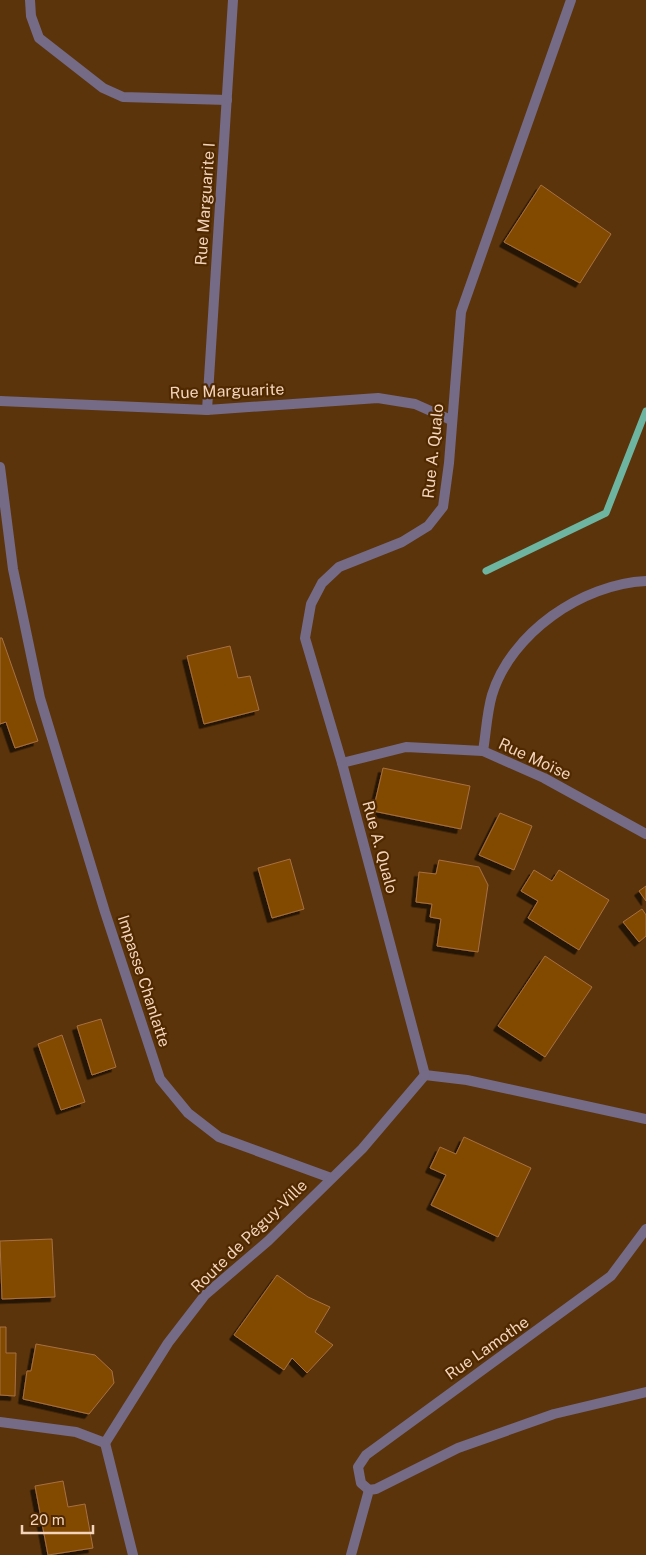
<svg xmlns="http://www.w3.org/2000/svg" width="646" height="1555" viewBox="0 0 646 1555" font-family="'Public Sans',sans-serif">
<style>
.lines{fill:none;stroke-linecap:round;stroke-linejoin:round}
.stream{stroke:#6db5a1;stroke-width:7}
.building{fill:#824906;stroke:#a7703e;filter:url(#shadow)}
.minor{stroke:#756b86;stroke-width:10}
.tertiary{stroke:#756b86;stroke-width:10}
.labels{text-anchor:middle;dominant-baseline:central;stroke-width:4.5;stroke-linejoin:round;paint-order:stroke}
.street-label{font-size:16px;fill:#f3d4bb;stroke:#502900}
</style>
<defs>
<filter id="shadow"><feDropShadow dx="-4.5" dy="4.5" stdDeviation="0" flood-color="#0009"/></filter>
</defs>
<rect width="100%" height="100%" fill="#5b340b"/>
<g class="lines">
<!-- stream -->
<path class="stream" d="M486 571 606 513 646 411"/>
</g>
<!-- building -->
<g class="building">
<path d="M541 185 611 234 580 283 504 242Z"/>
<path d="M0 638H2L38 741 15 748 6 722 0 724Z"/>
<path d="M230 646 238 678 250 676 259 710 204 724 187 656Z"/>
<path d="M383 768 470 786 461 829 373 811Z"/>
<path d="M500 813 532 826 514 870 479 855Z"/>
<path d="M290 859 304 909 272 918 258 868Z"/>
<path d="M439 860 479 867 488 885 478 952 437 946 441 919 430 917 432 904 416 902 419 872 436 874Z"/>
<path d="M534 870 552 881 559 870 609 900 579 950 528 918 538 901 521 891Z"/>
<path d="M646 886V901L639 891Z"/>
<path d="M642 909 646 915V936L639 942 623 922Z"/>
<path d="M545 956 592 987 545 1057 498 1026Z"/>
<path d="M101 1019 116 1067 92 1075 77 1026Z"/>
<path d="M62 1035 85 1102 61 1110 38 1044Z"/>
<path d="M464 1137 531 1168 498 1237 431 1205 446 1175 430 1168 440 1147 456 1154Z"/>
<path d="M52 1239 55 1297 2 1299 0 1241Z"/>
<path d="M277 1275 308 1297 330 1307 315 1332 333 1345 307 1373 292 1358 284 1370 234 1335Z"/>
<path d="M0 1327H6V1353H16L15 1396 0 1395Z"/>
<path d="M36 1344 95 1355 112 1371 114 1383 89 1414 23 1399 27 1371H31Z"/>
<path d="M63 1481 68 1507 85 1504 93 1548 48 1555 35 1486Z"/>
</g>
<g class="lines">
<!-- minor -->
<g class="minor">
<path d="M30 0 31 16 39 38 103 88 123 97 227 100"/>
<path d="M0 401 207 410 378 398 415 404 451 420"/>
<path d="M207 410 233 0"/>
<path d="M0 467 13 569 40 698 105 912 160 1079 188 1113 219 1137 331 1178"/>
<path d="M483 751C486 733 487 712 492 695 511 633 582 584 646 581"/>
<path d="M342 763 406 747 483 751 544 778 646 834"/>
<path d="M425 1075 342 763 305 638 311 604 322 583 339 567 402 542 428 526 443 507 449 463 461 312 571 0"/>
<path d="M425 1075 467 1080 646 1119"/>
<path d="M0 1422 76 1432 105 1443 168 1343 205 1295 268 1241 362 1149 425 1075"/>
<path d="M105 1443 133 1555"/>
<path d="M369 1490 361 1483 358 1467 366 1455 611 1276 646 1229"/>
</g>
<!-- tertiary -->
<path class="tertiary" d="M351 1555 369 1490 376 1489 458 1448 554 1414 646 1392"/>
</g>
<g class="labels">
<!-- street labels -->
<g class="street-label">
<text transform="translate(205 204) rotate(-86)">Rue Marguarite I</text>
<text transform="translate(227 391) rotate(-2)">Rue Marguarite</text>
<text transform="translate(433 451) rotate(-84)">Rue A. Qualo</text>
<text transform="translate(535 759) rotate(25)">Rue Moïse</text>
<text transform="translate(380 847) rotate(75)">Rue A. Qualo</text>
<text transform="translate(144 981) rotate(72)">Impasse Chanlatte</text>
<text transform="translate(249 1236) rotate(-44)">Route de Péguy-Ville</text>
<text transform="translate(487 1348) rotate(-35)">Rue Lamothe</text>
</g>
</g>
<!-- scale -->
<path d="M22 1525v8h71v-8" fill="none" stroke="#f3d4bb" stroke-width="2.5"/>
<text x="30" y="1525" font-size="15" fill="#f3d4bb" stroke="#502900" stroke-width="4" paint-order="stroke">20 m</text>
</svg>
